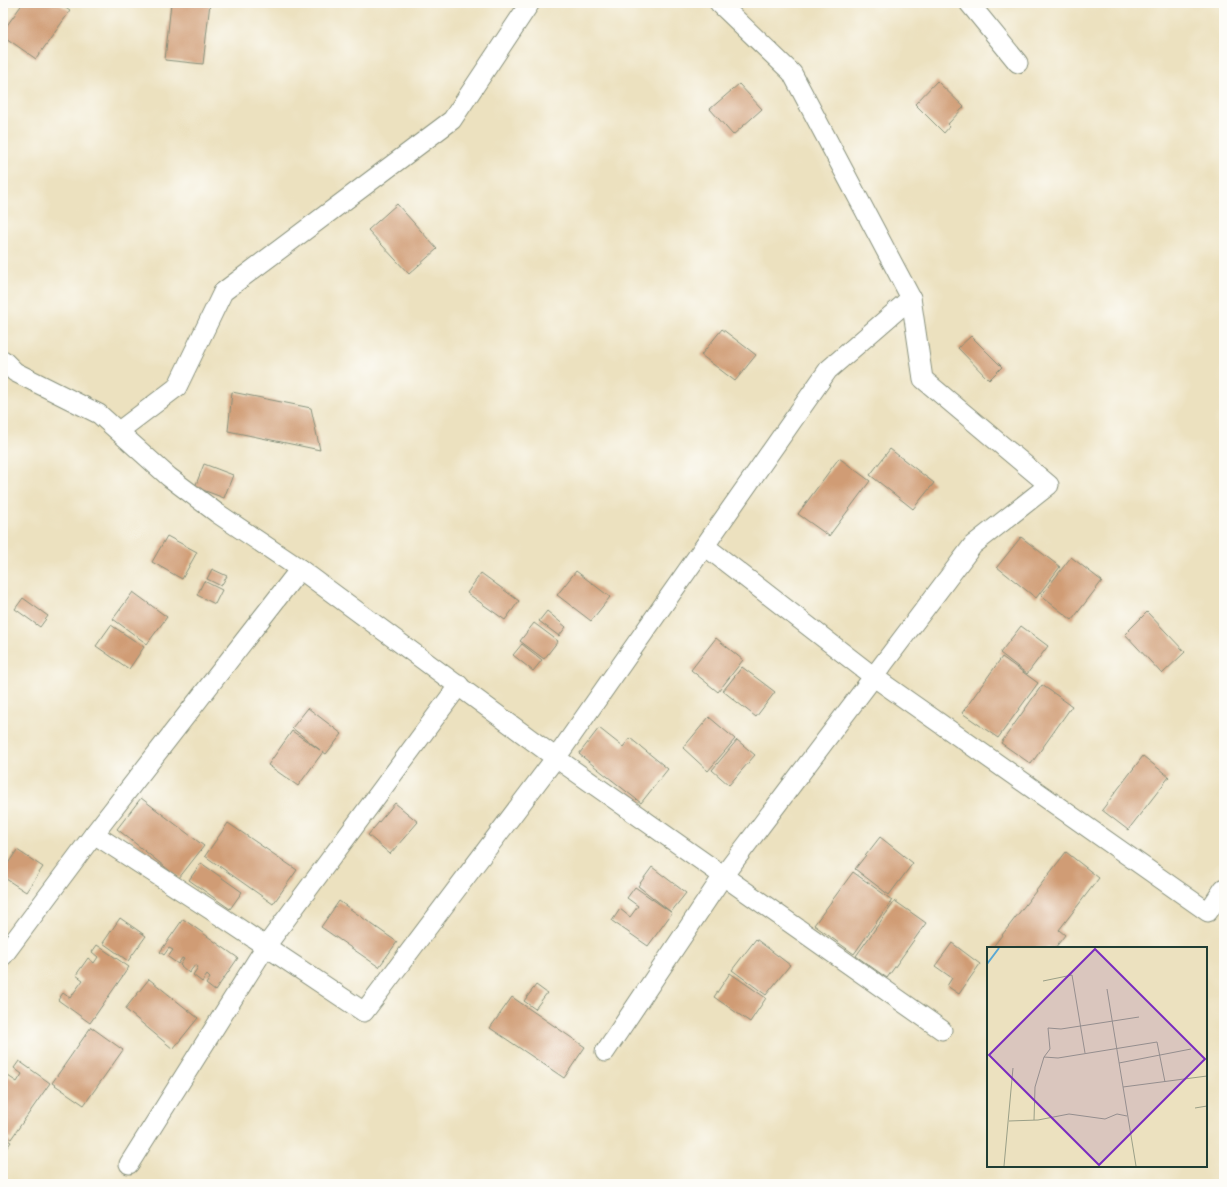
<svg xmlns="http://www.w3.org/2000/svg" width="1227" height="1187" viewBox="0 0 1227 1187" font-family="'Shantell Sans',sans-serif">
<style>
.building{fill:#d09c75}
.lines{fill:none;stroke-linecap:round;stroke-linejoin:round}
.street-casing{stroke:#868f7a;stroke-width:21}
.street{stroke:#fff;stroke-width:19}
.inset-river{fill:none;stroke:#5aa8d4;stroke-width:2}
.inset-road{fill:none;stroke:#9a9f87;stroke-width:1}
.view{fill:#7b2cbf;fill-opacity:0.15;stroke:#7b2cbf;stroke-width:2}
.inset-edge{fill:none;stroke:#1f3d34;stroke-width:2}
</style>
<rect width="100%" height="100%" fill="#fdfcf7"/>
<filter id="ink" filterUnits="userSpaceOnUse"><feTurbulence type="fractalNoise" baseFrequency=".025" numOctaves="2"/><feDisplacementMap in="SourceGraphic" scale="8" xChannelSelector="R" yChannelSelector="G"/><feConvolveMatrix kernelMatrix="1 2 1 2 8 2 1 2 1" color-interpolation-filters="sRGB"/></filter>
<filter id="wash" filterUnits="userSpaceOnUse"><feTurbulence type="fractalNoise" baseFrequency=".012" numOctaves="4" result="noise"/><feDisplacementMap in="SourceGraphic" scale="16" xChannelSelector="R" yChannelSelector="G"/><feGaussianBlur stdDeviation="0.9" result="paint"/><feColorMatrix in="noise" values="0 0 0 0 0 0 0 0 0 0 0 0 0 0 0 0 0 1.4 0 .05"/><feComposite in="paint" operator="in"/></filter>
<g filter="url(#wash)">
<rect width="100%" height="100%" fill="#ece1bf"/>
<g id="blocks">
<!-- building -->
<g class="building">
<path d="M23 3H58L70 11 36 59 3 36V31Z"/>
<path d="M171 3H210L203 64 165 60Z"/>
<path d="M937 81 964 107 948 124 950 126 944 133 915 104Z"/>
<path d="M739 84 762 109 733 135 710 109Z"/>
<path d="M397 204 437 249 409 274 368 230Z"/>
<path d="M722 329 756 355 735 381 701 355Z"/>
<path d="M971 336 1002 367 989 380 958 348Z"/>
<path d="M232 392 311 408 320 450 228 431Z"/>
<path d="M890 449 934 483 913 509 870 475Z"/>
<path d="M839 458 870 481 829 536 798 514Z"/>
<path d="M204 464 233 475 224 498 195 487Z"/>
<path d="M167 536 197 552 182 579 152 562Z"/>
<path d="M1021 537 1060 567 1036 598 997 567Z"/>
<path d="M1071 557 1102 581 1072 620 1041 596Z"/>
<path d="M212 569 227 576 221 586 207 579Z"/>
<path d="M576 571 610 597 591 621 557 595Z"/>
<path d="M481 573 519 601 505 620 467 593Z"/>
<path d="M204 581 222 590 215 604 197 595Z"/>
<path d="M133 592 167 617 147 644 113 619Z"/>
<path d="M23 598 48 616 40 627 15 609Z"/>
<path d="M547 611 566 627 559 636 539 621Z"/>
<path d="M1147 612 1185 652 1162 674 1125 634Z"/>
<path d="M534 623 558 641 544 659 520 641Z"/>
<path d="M111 625 144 647 129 669 96 646Z"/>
<path d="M1021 626 1048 646 1027 674 1000 653Z"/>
<path d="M716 638 743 660 718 692 691 670Z"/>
<path d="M522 644 542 660 533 671 513 655Z"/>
<path d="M1002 657 1038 683 998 738 962 713Z"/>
<path d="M742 667 775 692 756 717 723 691Z"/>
<path d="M1042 685 1072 706 1031 764 1001 743Z"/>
<path d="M308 708 342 734 326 754 323 752 298 786 268 765 292 731 320 750 292 728Z"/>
<path d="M709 717 735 739 708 771 683 748Z"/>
<path d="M599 728 623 747 630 738 668 769 641 803 579 754Z"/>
<path d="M737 740 755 755 729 785 712 770Z"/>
<path d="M1143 756 1169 777 1128 830 1102 810Z"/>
<path d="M141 798 204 846 179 878 117 829Z"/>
<path d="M395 803 418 822 390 854 368 835Z"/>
<path d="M228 823 297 870 273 904 205 856Z"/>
<path d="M880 837 913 863 889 895 855 869Z"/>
<path d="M17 850 43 867 26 892 3 877V871Z"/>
<path d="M1066 852 1099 878 1059 930 1065 935 1055 948H992Z"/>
<path d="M201 863 242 892 230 909 189 880Z"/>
<path d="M652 867 686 893 671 912 638 886Z"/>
<path d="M853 872 892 900 854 954 814 925Z"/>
<path d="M635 887 672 913 648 946 612 921 620 909 630 917 638 906 627 898Z"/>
<path d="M339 901 397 942 379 967 321 927Z"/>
<path d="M895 901 926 923 887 978 856 956Z"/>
<path d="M120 918 146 936 128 961 103 943Z"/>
<path d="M183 919 238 958 215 991 206 984 210 978 207 975 202 982 193 975 198 967 195 965 189 973 180 965 184 959 182 958 178 964 168 957 173 950 169 948 164 955 160 952Z"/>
<path d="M756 939 790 965 766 995 732 970Z"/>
<path d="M952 943 980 964 959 994 947 986 952 978 935 966Z"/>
<path d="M97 945 129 967 90 1023 58 1000 63 993 70 998 83 980 76 975 88 958 94 963 98 957 92 952Z"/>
<path d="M730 973 766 998 750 1022 714 997Z"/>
<path d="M149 979 198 1018 173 1049 125 1009Z"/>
<path d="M536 985 547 993 535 1009 524 1001Z"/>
<path d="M512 997 585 1047 564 1078 490 1028Z"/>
<path d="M91 1027 123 1050 84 1105 52 1083Z"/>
<path d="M19 1061 50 1083 11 1139 3 1133V1084L8 1076 17 1082 22 1074 14 1068Z"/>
<path d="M3 1137 11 1142 3 1153Z"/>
</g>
</g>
</g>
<g filter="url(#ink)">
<use href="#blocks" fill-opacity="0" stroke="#868f7a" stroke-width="1"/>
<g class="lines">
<!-- street casing -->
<g class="street-casing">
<g id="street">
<path d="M969 3 1018 63"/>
<path d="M3 360 15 372 99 414 169 477 217 513 300 569 556 758 942 1030"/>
<path d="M119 431 177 387 223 292 452 120 530 3"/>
<path d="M705 546 874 677 1208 912 1224 888"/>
<path d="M94 834 222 917 364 1012 563 748 828 370 911 298"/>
<path d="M3 956 94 834 300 569"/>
<path d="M605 1052 723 876 973 545 1049 485 923 379 911 298 792 73 719 3"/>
<path d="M129 1164 266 946 459 685"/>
</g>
</g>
<!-- street -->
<use href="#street" class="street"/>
</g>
</g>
<!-- overview -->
<g transform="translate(987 947)">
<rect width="220" height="220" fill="#ece1bf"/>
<path class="inset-river" d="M0 17 12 1"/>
<path class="inset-road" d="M56 34 85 28 98 106M120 42 149 219M57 110 71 111 170 95 178 135M132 116 204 102M136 140 220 129M208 161 220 159M47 173 48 140 57 110 63 102 61 81 74 82 152 70M22 174 51 173 82 167 118 172 130 167 140 169M17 219 26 121"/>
<path class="view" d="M108 2 218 112 112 218 2 108Z"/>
<rect width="220" height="220" class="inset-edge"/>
</g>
<!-- margin -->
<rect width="1227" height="1187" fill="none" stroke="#fdfcf7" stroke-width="16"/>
</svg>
